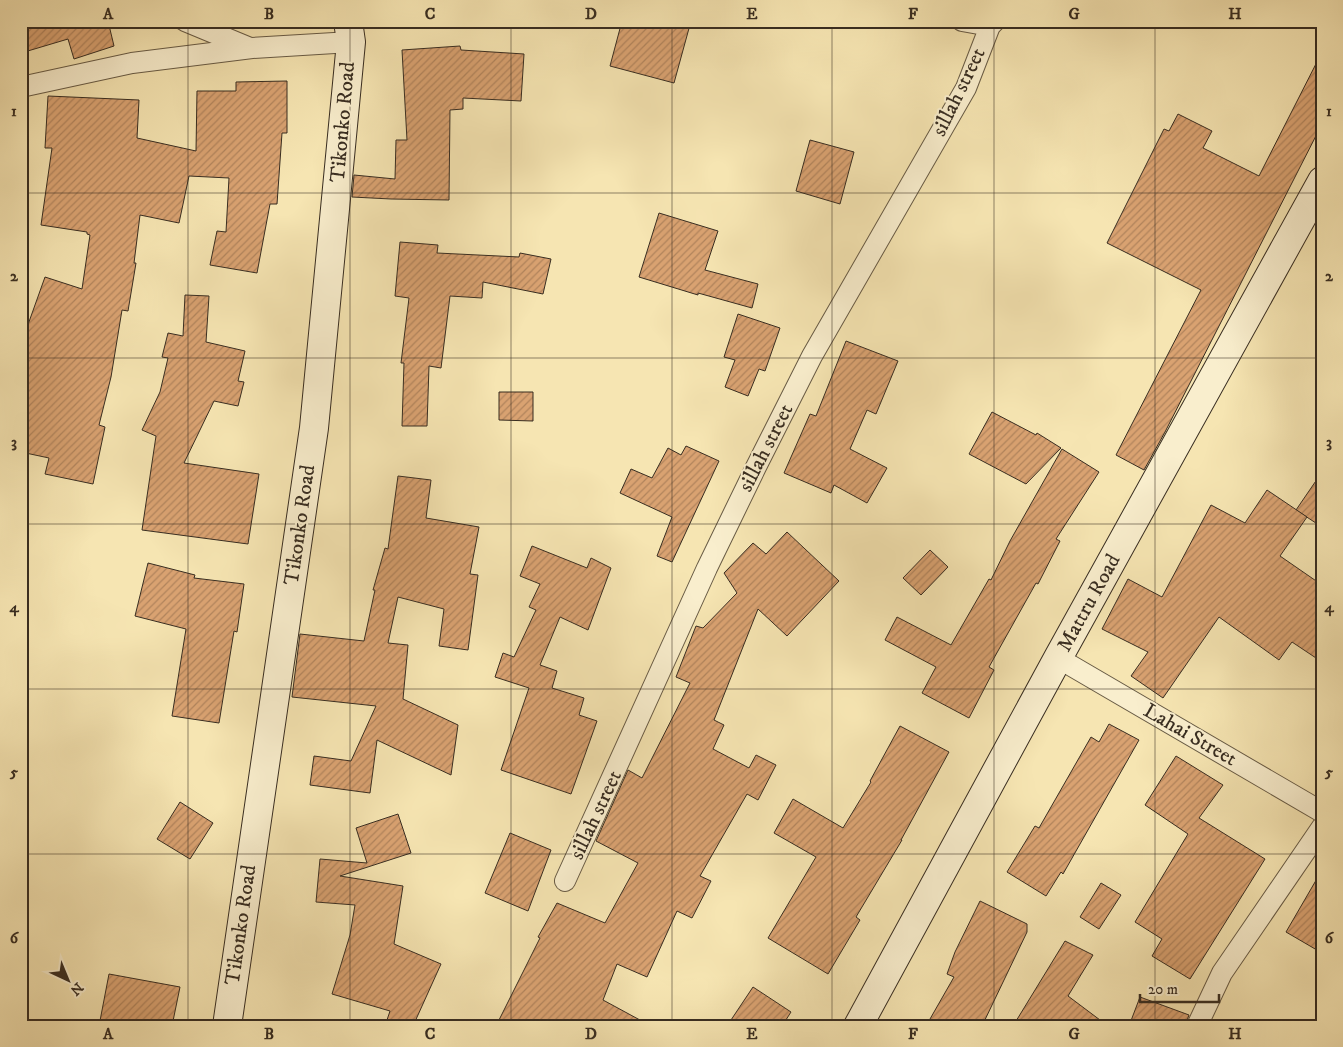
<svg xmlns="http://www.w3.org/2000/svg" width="1343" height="1047" viewBox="0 0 1343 1047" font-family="'IM FELL DW Pica',serif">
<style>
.building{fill:url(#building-hatch);stroke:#382d21}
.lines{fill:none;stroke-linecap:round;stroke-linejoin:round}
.street-casing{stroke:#685b45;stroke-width:22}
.secondary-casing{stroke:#382d21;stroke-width:30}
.street{stroke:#f9eecd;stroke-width:20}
.secondary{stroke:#f9eecd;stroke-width:28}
.grid{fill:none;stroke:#382d21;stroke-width:1;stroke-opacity:0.55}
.labels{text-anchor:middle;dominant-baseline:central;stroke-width:4;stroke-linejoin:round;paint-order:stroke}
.street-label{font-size:21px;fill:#382d21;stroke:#f9eecd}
.neatline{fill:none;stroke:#382d21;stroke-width:2}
.grid-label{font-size:16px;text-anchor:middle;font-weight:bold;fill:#382d21}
</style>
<defs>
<pattern id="building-hatch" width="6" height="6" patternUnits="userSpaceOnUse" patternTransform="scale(1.25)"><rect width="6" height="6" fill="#d9a271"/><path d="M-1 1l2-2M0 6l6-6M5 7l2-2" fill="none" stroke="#b1845c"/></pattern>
</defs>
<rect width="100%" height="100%" fill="#f6e5b2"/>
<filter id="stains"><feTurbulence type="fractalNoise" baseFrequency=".004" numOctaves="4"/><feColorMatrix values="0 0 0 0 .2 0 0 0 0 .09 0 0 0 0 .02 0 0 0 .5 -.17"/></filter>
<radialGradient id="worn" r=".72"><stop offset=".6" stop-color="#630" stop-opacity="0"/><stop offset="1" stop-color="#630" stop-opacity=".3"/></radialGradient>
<!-- building -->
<g class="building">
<path d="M21 21H108L114 46 74 59 68 39 21 53Z"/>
<path d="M622 21H691L674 83 610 66Z"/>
<path d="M460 46 461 50 524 54 521 101 463 98V109L450 110 449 200 391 199 352 197 354 175 395 179 396 140H407L402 50Z"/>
<path d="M1322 52V124L1165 432 1144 470 1116 455 1201 290 1107 243 1164 129 1169 131 1178 114 1212 131 1203 148 1259 176Z"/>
<path d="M287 81V133H282L277 204H270L257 273 210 265 217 231 226 232 229 178 189 176 179 223 140 215 134 263H136L128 311 122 310 111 377 99 425 105 427 93 484 45 474 49 458 21 452V333H25L45 277 82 289 90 235 87 234V232L41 225 52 148H45L48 96 139 100 137 138 196 151 197 91H236V82Z"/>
<path d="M810 140 854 152 840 204 796 191Z"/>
<path d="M659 213 718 231 705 270 758 284 752 308 698 293V295L639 277Z"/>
<path d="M400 242 438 245 437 253 519 257 520 253 551 259 543 294 483 282 482 298 450 296 441 368 429 366 427 426H402L404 363H401L409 298 395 296Z"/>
<path d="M185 295 209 296 206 342 245 351 238 381 244 382 238 406 214 401 184 463 259 474 248 544 142 530 156 436 142 430 160 392 168 358 162 357 168 333 183 336Z"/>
<path d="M738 314 780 328 765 371 759 369 748 396 725 387 735 360 724 357Z"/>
<path d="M846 341 898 361 876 414 867 410 850 449 887 468 867 503 834 485 831 493 784 473 810 414 816 416Z"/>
<path d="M499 392H533V421L499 420Z"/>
<path d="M992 412 1036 435 1037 433 1061 448 1026 484 969 454Z"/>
<path d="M686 446 719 461 672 562 657 556 672 517 620 493 631 469 652 478 668 448 681 455Z"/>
<path d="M1062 449 1099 472 1056 539 1060 541 1038 584 1036 583 989 667 994 670 969 718 922 693 936 667 885 640 897 617 951 645 989 579 991 580 1010 541Z"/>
<path d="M1322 472V527L1296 510Z"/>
<path d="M398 476 431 480 426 518 479 527 470 574 478 575 468 650 439 646 444 609 398 597 388 643 408 645 403 699 458 725 451 775 377 740 370 793 310 785 314 756 351 761 376 706 292 697 300 634 364 641 375 590H373L385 548 388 549Z"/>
<path d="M1267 490 1307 517 1280 556 1322 585V662L1292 642 1279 660 1219 617 1163 698 1131 676 1148 652 1102 629 1128 579 1162 597 1211 505 1245 523Z"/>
<path d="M787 532 839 581 787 636 758 609 714 720 724 725 713 749 749 768 756 755 776 765 758 800 747 794 700 876 711 881 692 918 677 911 647 977 617 964 603 1000 651 1026H511L499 1020 540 938 538 937 557 903 605 923 638 863 596 841 628 770 642 778 690 683 676 677 696 626 703 628 737 593 724 573 753 543 766 554Z"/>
<path d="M532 546 587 568 591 558 611 568 588 630 560 617 540 665 557 671 552 688 584 698 579 715 597 721 571 794 501 770 529 688 495 677 503 653 514 657 536 610 529 607 540 584 520 576Z"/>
<path d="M930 550 948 567 921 595 903 578Z"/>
<path d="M148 563 195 575 194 578 244 584 237 632 234 631 219 723 172 716 186 629 135 616Z"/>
<path d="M1109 724 1139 740 1063 874 1061 872 1046 896 1007 872 1035 826 1039 828 1091 737 1099 742Z"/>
<path d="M900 726 949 752 901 840H902L856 917 860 920 828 974 768 938 816 857 774 833 793 799 843 828 871 782 870 781Z"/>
<path d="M1176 756 1223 785 1199 818 1265 859 1190 979 1152 956 1162 939 1135 922 1188 834 1145 805Z"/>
<path d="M180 802 213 823 190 859 157 839Z"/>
<path d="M398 814 411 853 340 876 403 886 394 944 441 964 413 1026H385L390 1011 332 994 350 935 355 905 316 902 320 859 367 863 356 828Z"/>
<path d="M510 833 551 850 528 911 485 893Z"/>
<path d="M1322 870V953L1286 932Z"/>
<path d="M1101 883 1121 895 1099 929 1080 917Z"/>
<path d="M980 901 1027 924V932L982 1026H926L954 977 947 974 955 952Z"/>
<path d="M1065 941 1093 955 1068 996 1108 1026H1013Z"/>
<path d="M109 974 180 987 172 1026H99Z"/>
<path d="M753 987 791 1012 782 1026H727Z"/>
<path d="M1140 997 1189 1015 1185 1026H1129Z"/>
</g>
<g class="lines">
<!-- street casing -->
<g class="street-casing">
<g id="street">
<path d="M185 21 250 48"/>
<path d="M962 21 990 26"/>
<path d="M21 87 132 63 252 48 351 42"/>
<path d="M1058 658 1322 812"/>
<path d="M565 881 707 568 756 467 812 356 966 88 990 26 995 21"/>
<path d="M1197 1026 1222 973 1322 827"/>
</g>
</g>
<!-- secondary casing -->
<g class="secondary-casing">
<g id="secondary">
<path d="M227 1026 314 428 351 42 348 21"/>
<path d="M858 1026 1058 658 1322 181"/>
</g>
</g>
<!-- street -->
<use href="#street" class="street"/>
<!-- secondary -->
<use href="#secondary" class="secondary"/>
</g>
<!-- grid -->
<path class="grid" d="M188 21V1026M350 21V1026M511 21V1026M672 21V1026M832 21V1026M994 21V1026M1155 21V1026M21 193H1322M21 358H1322M21 524H1322M21 689H1322M21 854H1322"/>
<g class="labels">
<!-- street labels -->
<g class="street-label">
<text transform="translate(959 92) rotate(-64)">sillah street</text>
<text transform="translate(343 122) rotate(-85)">Tikonko Road</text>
<text transform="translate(766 448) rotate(-63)">sillah street</text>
<text transform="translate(300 525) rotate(-82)">Tikonko Road</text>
<text transform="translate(1089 603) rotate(-61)">Mattru Road</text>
<text transform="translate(1190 735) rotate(30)">Lahai Street</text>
<text transform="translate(596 815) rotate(-65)">sillah street</text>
<text transform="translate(241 925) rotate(-82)">Tikonko Road</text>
</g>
</g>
<!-- margin -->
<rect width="1343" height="1047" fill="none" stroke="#f6e5b2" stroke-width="55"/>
<!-- north arrow -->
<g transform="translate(68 980) rotate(136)" stroke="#f9eecd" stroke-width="4" paint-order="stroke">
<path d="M0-4L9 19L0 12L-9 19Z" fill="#382d21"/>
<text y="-8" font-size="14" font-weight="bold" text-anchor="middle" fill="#382d21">N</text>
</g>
<!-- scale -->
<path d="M1140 994v8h79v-8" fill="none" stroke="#382d21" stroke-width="2.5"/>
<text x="1148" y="994" font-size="15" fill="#382d21" stroke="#f9eecd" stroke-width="4" paint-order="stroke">20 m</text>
<rect x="28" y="28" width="1288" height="992" class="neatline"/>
<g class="grid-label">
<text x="108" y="19">A</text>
<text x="269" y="19">B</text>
<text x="430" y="19">C</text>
<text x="591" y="19">D</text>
<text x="752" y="19">E</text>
<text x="913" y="19">F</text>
<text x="1074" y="19">G</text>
<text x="1235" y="19">H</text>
<text x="14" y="116">1</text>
<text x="1329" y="116">1</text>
<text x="14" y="281">2</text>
<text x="1329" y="281">2</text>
<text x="14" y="447">3</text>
<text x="1329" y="447">3</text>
<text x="14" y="612">4</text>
<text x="1329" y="612">4</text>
<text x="14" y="777">5</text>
<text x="1329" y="777">5</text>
<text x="14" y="943">6</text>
<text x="1329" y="943">6</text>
<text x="108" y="1039">A</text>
<text x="269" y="1039">B</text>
<text x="430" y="1039">C</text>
<text x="591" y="1039">D</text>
<text x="752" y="1039">E</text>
<text x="913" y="1039">F</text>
<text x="1074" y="1039">G</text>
<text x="1235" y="1039">H</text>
</g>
<rect width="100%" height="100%" filter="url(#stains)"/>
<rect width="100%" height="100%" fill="url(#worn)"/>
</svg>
